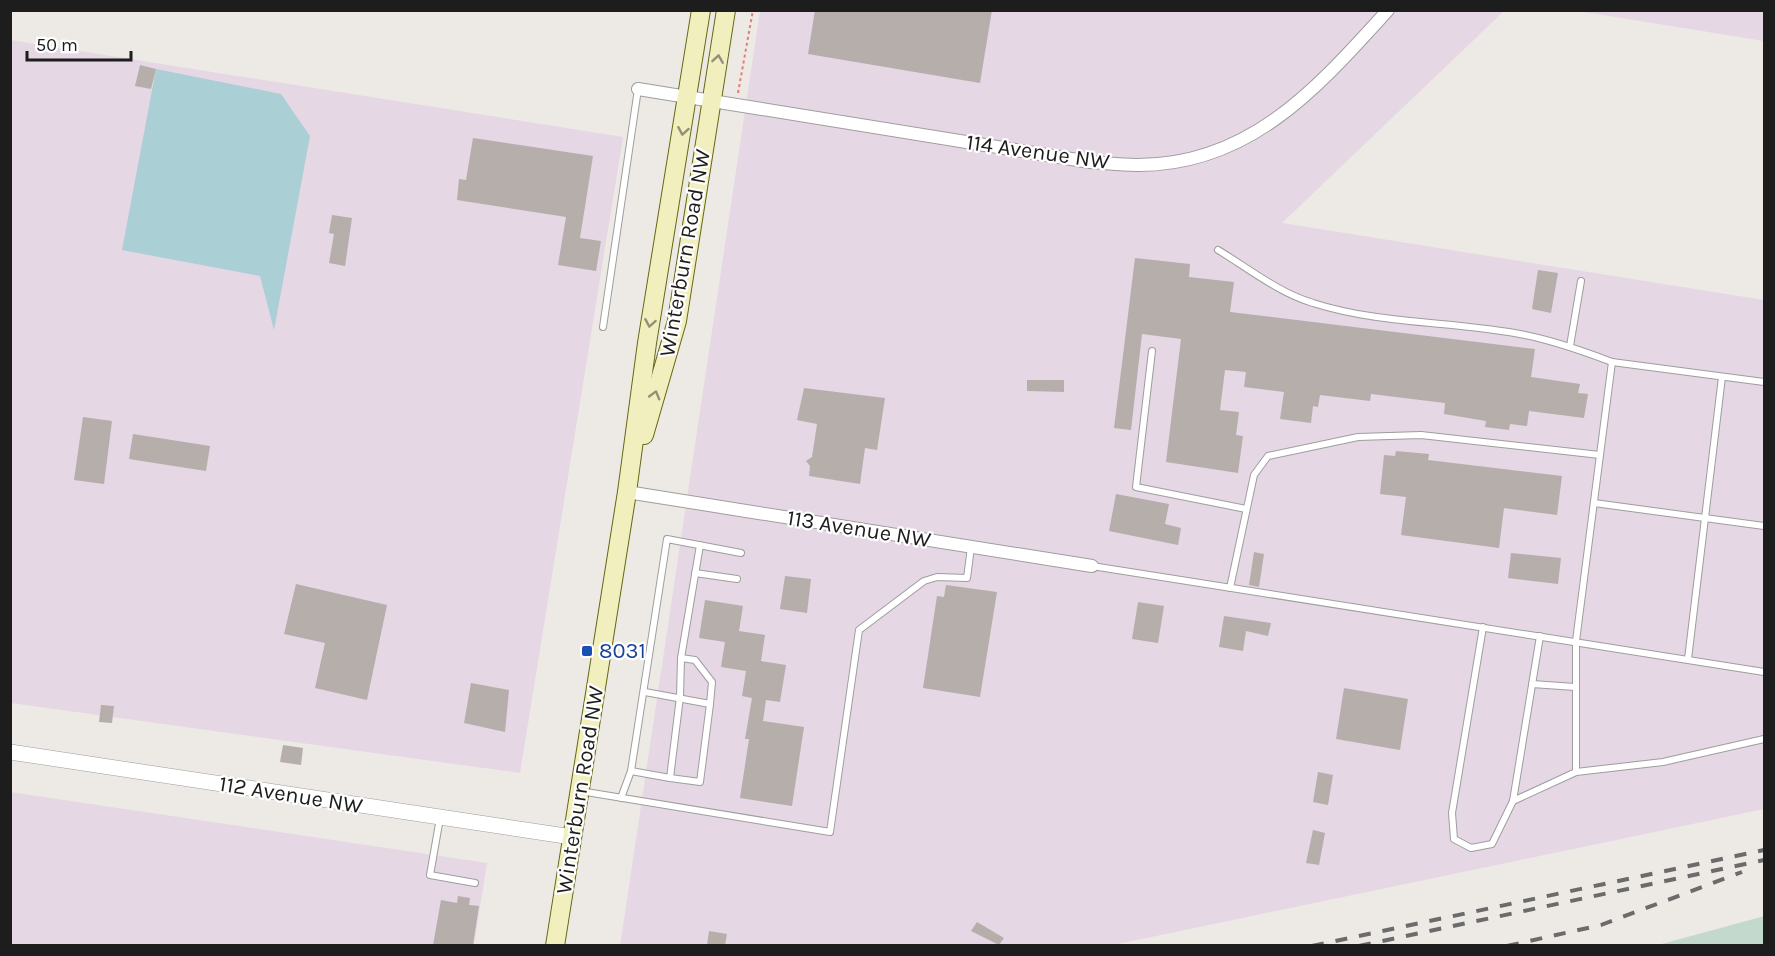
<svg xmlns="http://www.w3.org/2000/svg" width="1775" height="956" viewBox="0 0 1775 956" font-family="Karla,sans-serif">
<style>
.industrial{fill:#e5d7e4}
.wetland{fill:#c3d9cd}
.water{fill:#aacfd5}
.building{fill:#b6aeaa}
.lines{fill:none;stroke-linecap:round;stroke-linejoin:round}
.service-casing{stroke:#9e9e9e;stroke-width:8}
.minor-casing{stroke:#9e9e9e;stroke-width:14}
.tertiary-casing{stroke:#9e9e9e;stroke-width:16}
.secondary-casing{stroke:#656612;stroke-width:20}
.path{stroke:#e87b7a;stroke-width:2;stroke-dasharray:3 3;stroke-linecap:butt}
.service{stroke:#fff;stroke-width:6}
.minor{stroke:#fff;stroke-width:12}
.tertiary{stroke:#fff;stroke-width:15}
.secondary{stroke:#f1efbe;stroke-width:18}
.rail{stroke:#6b6b6b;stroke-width:4;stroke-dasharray:12 12;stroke-linecap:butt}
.oneway{stroke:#929076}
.transit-dot{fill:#1a4fb4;stroke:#fff;stroke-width:2}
.labels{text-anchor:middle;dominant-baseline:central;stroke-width:4.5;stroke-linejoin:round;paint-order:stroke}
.street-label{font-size:22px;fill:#1d1d1d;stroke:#fff}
.transit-label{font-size:22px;fill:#164399;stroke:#fff;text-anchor:start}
</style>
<rect width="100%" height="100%" fill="#ede9e4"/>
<!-- industrial -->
<g class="industrial">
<path d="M760 11H1504L1282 223 1764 300V809L1113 945 620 946Z"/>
<path d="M1578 11H1764V41Z"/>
<path d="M10 40 623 137 520 773 11 703Z"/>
<path d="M10 792 487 863 474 945H11Z"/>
</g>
<!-- wetland -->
<path class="wetland" d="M1764 916V945H1658L1761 917Z"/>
<!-- water -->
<path class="water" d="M156 69 281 94 310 136 274 330 260 276 122 250Z"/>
<!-- building -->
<g class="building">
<path d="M815 10H992L980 83 808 54Z"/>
<path d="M140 65 156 69 151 89 135 86Z"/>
<path d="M473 138 593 156 580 238 601 241 596 271 558 265 566 217 457 200 459 179 466 180Z"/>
<path d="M332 215 352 218 345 266 329 263 334 234 329 233Z"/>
<path d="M1135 258 1190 264 1189 277 1234 282 1230 312 1535 349 1531 377 1580 384 1578 393 1588 394 1584 418 1529 411 1527 426 1510 424 1509 430 1485 427 1486 421 1444 414 1445 403 1371 394 1370 401 1320 395 1318 407 1313 406 1311 423 1280 419 1284 392 1244 387 1246 372 1225 370 1220 410 1239 412 1236 435 1243 436 1238 473 1166 462 1181 339 1142 334 1131 430 1114 428Z"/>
<path d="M1538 270 1558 273 1551 313 1532 309Z"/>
<path d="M1027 380H1064V392L1027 391Z"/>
<path d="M804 388 885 398 877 450 865 448 860 484 809 476 810 466 806 461 812 457 817 424 797 420Z"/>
<path d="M83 417 112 421 104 484 74 480Z"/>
<path d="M133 434 210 446 206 471 129 459Z"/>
<path d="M1396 451 1429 454 1428 460 1562 476 1557 515 1504 508 1499 548 1401 535 1406 497 1380 494 1384 455 1395 456Z"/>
<path d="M1116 494 1169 504 1165 524 1181 528 1178 545 1109 531Z"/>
<path d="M1254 552 1264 554 1259 587 1249 585Z"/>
<path d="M1511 553 1561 558 1558 584 1508 578Z"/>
<path d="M785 576 811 579 807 613 780 609Z"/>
<path d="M296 584 387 605 367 700 315 688 325 643 284 634Z"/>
<path d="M946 585 997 592 980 697 923 688 937 596 944 597Z"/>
<path d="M705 600 743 606 739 631 765 635 761 661 786 665 780 702 766 700 763 721 804 727 792 806 740 798 749 739H745L752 698 742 696 746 671 721 667 725 642 699 638Z"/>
<path d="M1138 602 1164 606 1158 643 1132 639Z"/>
<path d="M1224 616 1271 623 1268 636 1246 631 1243 651 1219 647Z"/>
<path d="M471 683 509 690 505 732 464 723Z"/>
<path d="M1344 688 1408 699 1400 750 1336 739Z"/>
<path d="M101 705 114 706 112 723 99 722Z"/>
<path d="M283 745 303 748 301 765 280 762Z"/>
<path d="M1318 772 1333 775 1328 805 1313 802Z"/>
<path d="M1313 830 1325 833 1319 865 1306 863Z"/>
<path d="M458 896 470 898 469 905 479 906 473 945H433L441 900 457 903Z"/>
<path d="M977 922 1004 938 999 945 971 931Z"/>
<path d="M709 931 727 934 725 945H707Z"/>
</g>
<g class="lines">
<!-- service casing -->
<g class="service-casing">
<g id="service">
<path d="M1218 250C1248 268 1279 293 1313 303 1382 325 1455 321 1525 335 1555 341 1583 351 1612 362"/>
<path d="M603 327 638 89"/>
<path d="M1570 346 1581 281"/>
<path d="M1152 351 1136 487 1246 509"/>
<path d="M1764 382 1612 362 1576 641V772L1663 762 1764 739"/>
<path d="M1594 503 1764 526"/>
<path d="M1092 566 1764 672"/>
<path d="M695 573 737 579"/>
<path d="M1230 588 1254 475 1268 456 1358 437 1421 435 1600 455"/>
<path d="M1483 627 1452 813 1454 839 1471 848 1492 844 1513 801 1540 636"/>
<path d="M1688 659 1722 377"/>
<path d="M1532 684 1575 687"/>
<path d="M645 692 710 704 712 682 695 660 681 658"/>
<path d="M631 771 670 778 680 697 681 658 700 545"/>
<path d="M670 778 700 782 710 704"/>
<path d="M580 791 830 832 859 630 924 581 937 577 967 578 971 547"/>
<path d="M621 798 631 771 667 539 741 553"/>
<path d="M1513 801 1576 772"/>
<path d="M440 818 430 875 475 883"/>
</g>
</g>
<!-- minor casing -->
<g class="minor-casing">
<g id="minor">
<path d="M638 89 1090 162C1106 163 1121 165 1136 165 1250 166 1318 87 1388 10"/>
<path d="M627 492 1092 566"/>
</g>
</g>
<!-- tertiary casing -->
<g class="tertiary-casing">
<path id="tertiary" d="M10 752 572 837"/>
</g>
<!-- secondary casing -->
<g class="secondary-casing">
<g id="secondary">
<path d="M644 435 677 321 726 10"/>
<path d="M555 946 627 492 647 343 701 10"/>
</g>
</g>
<!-- path -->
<path class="path" d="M738 93 753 10"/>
<!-- service -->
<use href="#service" class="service"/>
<!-- minor -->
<use href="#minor" class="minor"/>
<!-- tertiary -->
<use href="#tertiary" class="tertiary"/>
<!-- secondary -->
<use href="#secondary" class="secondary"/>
<!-- rail -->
<g class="rail">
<path d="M1312 946 1764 850"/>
<path d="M1359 946 1764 860"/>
<path d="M1507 946 1601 925 1742 872"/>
</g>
</g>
<!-- one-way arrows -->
<defs><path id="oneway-chevron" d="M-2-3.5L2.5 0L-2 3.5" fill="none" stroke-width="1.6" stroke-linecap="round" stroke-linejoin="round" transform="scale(1.5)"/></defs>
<g class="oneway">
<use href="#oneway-chevron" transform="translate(718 59) rotate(-81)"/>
<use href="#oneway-chevron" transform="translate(683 131) rotate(100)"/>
<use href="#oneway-chevron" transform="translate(650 323) rotate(100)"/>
<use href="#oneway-chevron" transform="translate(655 395) rotate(-74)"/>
</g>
<!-- markers -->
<rect class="transit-dot" x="581" y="645" width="12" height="12" rx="3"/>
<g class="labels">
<!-- street labels -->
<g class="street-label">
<text transform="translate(1038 152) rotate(8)">114 Avenue NW</text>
<text transform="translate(685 253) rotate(-80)">Winterburn Road NW</text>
<text transform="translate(859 529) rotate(9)">113 Avenue NW</text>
<text transform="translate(580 790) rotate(-81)">Winterburn Road NW</text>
<text transform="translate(291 795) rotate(9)">112 Avenue NW</text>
</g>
<!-- transit labels -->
<g class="transit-label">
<text x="599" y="651">8031</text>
</g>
</g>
<!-- border -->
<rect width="1775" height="956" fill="none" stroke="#1d1d1d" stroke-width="24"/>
<!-- scale -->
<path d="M27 51v9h104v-9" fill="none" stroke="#1d1d1d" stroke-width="3"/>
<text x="36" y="51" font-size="18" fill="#1d1d1d" stroke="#ffffff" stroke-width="4.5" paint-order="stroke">50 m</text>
</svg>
